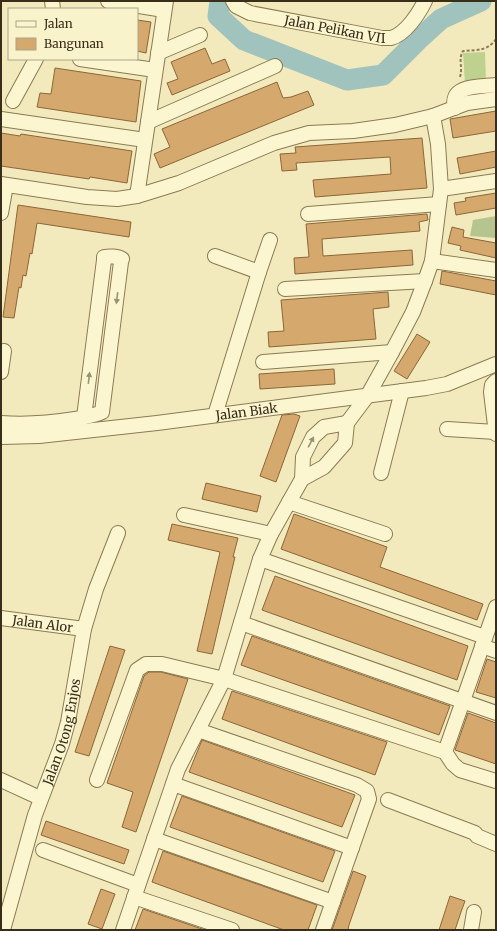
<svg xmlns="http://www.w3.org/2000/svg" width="497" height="931" viewBox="0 0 497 931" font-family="Merriweather,serif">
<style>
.green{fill:#bfd18f}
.cemetery{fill:#b6c58f}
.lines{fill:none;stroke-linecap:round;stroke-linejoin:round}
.river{stroke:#a0c3be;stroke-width:21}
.building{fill:#d5a86d;stroke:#8d6637}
.minor-casing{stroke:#8b7a54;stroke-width:16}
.path{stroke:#8b7a54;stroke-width:2;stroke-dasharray:3 2;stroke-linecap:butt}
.minor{stroke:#fcf6d0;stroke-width:14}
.oneway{fill:#9a9275}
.labels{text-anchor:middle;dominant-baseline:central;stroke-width:4;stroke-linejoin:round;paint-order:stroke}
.street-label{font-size:13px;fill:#392e1a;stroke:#f9f3cc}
</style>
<rect width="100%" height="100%" fill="#f2eabc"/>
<!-- green -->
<path class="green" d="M485 52 486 82 465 83 463 53Z"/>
<!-- cemetery -->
<path class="cemetery" d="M496 216V238L470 236 473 220Z"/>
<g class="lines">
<!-- river -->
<path class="river" d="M220 1 218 16 244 40 347 80 383 75 419 39 441 19 481 1"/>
</g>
<!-- building -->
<g class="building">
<path d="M137 20 151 22 146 53 137 51Z"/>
<path d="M205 48 212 64 225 59 230 71 172 95 167 83 178 79 171 62Z"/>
<path d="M55 68 141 81 136 122 37 107 40 93 51 94Z"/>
<path d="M277 82 283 98 291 97 308 91 314 105 160 168 154 154 170 147 162 129Z"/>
<path d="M496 111V131L453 138 450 119Z"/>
<path d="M1 133 20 136 21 134 132 151 127 183 90 177 89 179 1 166Z"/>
<path d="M422 138 427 188 315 197 313 180 391 174 390 157 296 163 297 170 282 171 280 154 296 153 295 147Z"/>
<path d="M496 151V167L460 174 457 158Z"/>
<path d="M496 193V208L456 215 454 203 466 201 465 198Z"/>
<path d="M18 205 131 222 129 237 37 223 32 254 30 253 26 276 23 275 21 288 19 287 14 318 3 317Z"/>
<path d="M427 214 428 220 419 222 420 231 322 239 323 256 412 250 413 265 295 274 294 258 309 257 306 224Z"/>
<path d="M452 227 464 230 463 237 496 243V258L460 250 461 246 448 243Z"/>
<path d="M442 271 496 281V295L440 284Z"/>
<path d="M388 292 389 307 373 309 376 339 269 347 268 332 284 331 281 300Z"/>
<path d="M417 334 430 342 407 379 394 371Z"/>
<path d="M334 369 335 384 260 389 259 374Z"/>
<path d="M294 414 300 416 276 482 260 476 282 415Z"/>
<path d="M206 483 261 496 257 512 202 499Z"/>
<path d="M294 514 387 547 380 567 483 604 477 620 281 549Z"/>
<path d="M172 524 238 538 233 557H235L212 654 197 651 220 552 168 540Z"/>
<path d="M275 576 468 646 457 680 262 610Z"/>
<path d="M252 636 450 706 439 735 241 665Z"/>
<path d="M110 646 125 650 89 756 75 752Z"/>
<path d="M487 659 496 662V698L476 692Z"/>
<path d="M149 672H161L188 679 136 832 122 827 133 792 107 783 144 676Z"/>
<path d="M232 691 387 742 375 775 222 719Z"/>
<path d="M468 713 496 723V764L455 750Z"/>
<path d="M202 740 355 795 342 827 189 772Z"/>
<path d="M182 796 335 851 323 882 170 827Z"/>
<path d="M46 821 129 850 124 864 41 835Z"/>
<path d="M163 851 317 905 308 930H284L152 882Z"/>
<path d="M353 871 366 876 349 925 348 930H332Z"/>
<path d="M101 889 115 894 102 929 88 924Z"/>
<path d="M450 896 465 901 461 912 455 930H439Z"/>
<path d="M143 909 205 930H135Z"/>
</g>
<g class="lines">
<!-- minor casing -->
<g class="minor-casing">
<g id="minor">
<path d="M52 1 53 9"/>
<path d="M108 1 164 10"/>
<path id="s1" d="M233 1 236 6 250 13 382 38C385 38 388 38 391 38 406 34 419 13 425 1"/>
<path d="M158 53 200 35"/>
<path d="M80 59 155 70"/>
<path d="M13 101 36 59"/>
<path d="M455 108C449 84 480 87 496 85"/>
<path d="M1 119 145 140"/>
<path d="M148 122 275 66"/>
<path d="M1 184 87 197 117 199 137 196 179 183 274 143 309 133 353 131 395 125 433 116 467 103 496 99"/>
<path d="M441 189 496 181"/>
<path d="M137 196 166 1"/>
<path d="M1 213 6 185"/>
<path d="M308 214 439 204"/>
<path d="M215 256 259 272"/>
<path d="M432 261 496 270"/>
<path d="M285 289 425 281"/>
<path d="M263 362 392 352"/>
<path d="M1 372 4 351"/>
<path d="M496 381 492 385 491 392 496 434"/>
<path d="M215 415 259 272 270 240"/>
<path d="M1 423C26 425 50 423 75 419 84 417 94 416 102 412L121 262 122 259C118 256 109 256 104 257V260L84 417"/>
<path d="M447 429 496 432"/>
<path id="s2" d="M1 437 39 436 157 423 426 388 447 384 496 364"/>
<path d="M381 473 402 391"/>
<path d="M302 479 324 467 345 443 347 423 368 395 392 352 413 312 425 281 432 261 441 189 438 144 433 116"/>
<path d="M289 502 385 534"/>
<path d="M184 515 271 534"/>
<path d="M260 559 485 637"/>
<path id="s3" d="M1 618 84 629"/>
<path d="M241 623 496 713"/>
<path d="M482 646 496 651"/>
<path d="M198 730 357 785 367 791 369 799 323 930"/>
<path d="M445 752 496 607"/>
<path d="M1 780 40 798"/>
<path d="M97 780 137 670 146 664H162L224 679 445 752 453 764 460 770 496 781"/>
<path d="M173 784 352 848"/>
<path d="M388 800 475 833 477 836 496 844"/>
<path d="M154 839 333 902"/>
<path d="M43 850 138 885"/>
<path d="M134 897 232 930"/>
<path id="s4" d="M3 930 35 815 62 744 68 722 84 629 96 589 118 533"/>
<path d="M123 930 178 769 224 679 260 559 271 534 302 479 303 457 313 437 324 427 347 423"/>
<path d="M471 930 474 912"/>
</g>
</g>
<!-- path -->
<path class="path" d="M460 77C463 68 458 59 463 51 477 50 488 51 496 39"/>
<!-- minor -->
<use href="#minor" class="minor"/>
</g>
<!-- one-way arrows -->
<defs><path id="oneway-solid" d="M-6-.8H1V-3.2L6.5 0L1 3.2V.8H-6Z"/></defs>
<g class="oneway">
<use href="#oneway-solid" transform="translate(117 298) rotate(97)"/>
<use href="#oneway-solid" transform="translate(89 378) rotate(-83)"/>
<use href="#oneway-solid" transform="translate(311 442) rotate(-62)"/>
</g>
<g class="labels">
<!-- street labels -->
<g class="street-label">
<text stroke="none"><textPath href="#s1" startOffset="108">Jalan Pelikan VII</textPath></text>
<text stroke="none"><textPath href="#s2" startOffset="247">Jalan Biak</textPath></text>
<text stroke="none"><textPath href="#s3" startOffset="42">Jalan Alor</textPath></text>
<text stroke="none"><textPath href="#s4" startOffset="207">Jalan Otong Enjos</textPath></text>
</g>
</g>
<!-- border -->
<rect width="497" height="931" fill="none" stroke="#392e1a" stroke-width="4"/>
<!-- legend -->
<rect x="8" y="8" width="130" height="52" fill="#f9f3cc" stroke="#aca485"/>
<rect x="16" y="21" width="20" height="6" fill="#fcf6d0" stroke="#aca485"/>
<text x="44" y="28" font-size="12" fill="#392e1a">Jalan</text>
<rect x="16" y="38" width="20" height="12" fill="#d5a86d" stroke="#aca485"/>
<text x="44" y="48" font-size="12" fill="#392e1a">Bangunan</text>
</svg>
